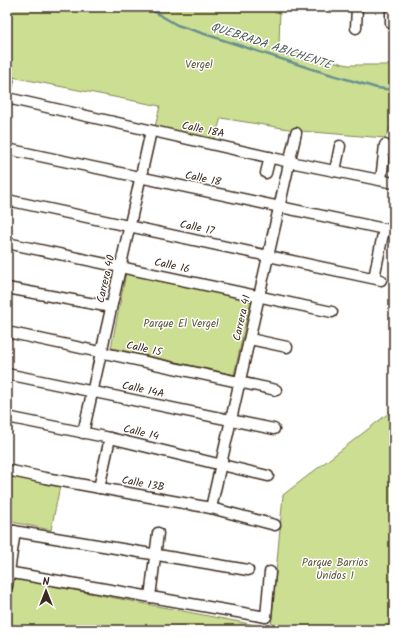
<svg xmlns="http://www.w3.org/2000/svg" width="401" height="637" viewBox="0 0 401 637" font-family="Kalam,sans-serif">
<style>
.green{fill:#ccde92;stroke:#848458}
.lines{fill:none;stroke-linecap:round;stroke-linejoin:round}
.stream{stroke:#679190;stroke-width:2.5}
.minor-casing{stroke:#3b2a1e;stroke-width:13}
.minor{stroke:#fff;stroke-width:10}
.labels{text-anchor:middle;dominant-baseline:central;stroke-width:3;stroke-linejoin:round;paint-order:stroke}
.park-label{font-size:11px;fill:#5f573b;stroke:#fff}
.street-label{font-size:11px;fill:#3b2a1e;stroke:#fff}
.water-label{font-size:12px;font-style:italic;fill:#515d57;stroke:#fff}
</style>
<rect width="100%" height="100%" fill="#fff"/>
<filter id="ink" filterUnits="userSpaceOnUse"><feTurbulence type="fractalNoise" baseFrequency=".025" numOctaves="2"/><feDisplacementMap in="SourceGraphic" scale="8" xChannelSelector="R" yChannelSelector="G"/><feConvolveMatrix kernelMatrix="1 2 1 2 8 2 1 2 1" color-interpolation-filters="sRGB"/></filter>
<g filter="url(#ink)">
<!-- green -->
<g class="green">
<path d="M7 7H280L279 48 348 65H394V124H392L385 138 301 131 221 118 214 140 155 127 160 106 7 76Z"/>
<path d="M126 273 251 300 234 375 111 348Z"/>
<path d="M394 409V630H7V609L11 578 271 628 283 495Z"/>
<path d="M7 476 60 486 51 530 7 521Z"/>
</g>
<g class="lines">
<!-- stream -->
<path class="stream" d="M146 7 177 25 312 69 377 88 394 90"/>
<!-- minor casing -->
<g class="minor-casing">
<g id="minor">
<path d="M391 7V23"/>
<path d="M356 28 357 7"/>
<path d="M7 86 8 81"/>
<path d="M7 98 290 162 394 183"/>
<path d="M7 149 394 231"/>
<path d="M335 171 340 146"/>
<path d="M266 173 270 157"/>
<path d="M381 180 385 145"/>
<path d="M7 200 381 280"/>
<path d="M7 243 332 312"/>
<path d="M374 278 384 229"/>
<path d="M7 288 111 307"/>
<path d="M7 332 276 390"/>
<path d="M250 339 287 347"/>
<path d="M7 374 274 429"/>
<path d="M7 417 110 438 268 476"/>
<path d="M83 433 151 131"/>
<path d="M7 470 45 478 211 508 275 525"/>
<path d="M99 488 110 438"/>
<path d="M211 508 296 133"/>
<path d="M7 530 248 570"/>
<path d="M7 572 266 617 270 572"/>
<path d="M7 586 15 531"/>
<path d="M150 597 158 533"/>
</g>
</g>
<!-- minor -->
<use href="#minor" class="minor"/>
</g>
</g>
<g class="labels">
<!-- park labels -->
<g class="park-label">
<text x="199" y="65">Vergel</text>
<text x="181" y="324">Parque El Vergel</text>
<text x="335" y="563">Parque Barrios<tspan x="335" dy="13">Unidos 1</tspan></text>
</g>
<!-- street labels -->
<g class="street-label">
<text transform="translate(203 130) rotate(12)">Calle 18A</text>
<text transform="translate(203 179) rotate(12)">Calle 18</text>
<text transform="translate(197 228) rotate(12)">Calle 17</text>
<text transform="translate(172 266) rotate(12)">Calle 16</text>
<text transform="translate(106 279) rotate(-77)">Carrera 40</text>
<text transform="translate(242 318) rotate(-77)">Carrera 41</text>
<text transform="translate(144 349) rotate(12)">Calle 15</text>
<text transform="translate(143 390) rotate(12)">Calle 14A</text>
<text transform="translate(141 433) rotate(13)">Calle 14</text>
<text transform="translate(143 484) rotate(10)">Calle 13B</text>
</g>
<!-- water labels -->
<g class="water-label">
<text transform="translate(271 46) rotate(18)">QUEBRADA ABICHENTE</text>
</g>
</g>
<!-- margin -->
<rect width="401" height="637" fill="none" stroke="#fff" stroke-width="24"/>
<rect x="12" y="12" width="377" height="613" fill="none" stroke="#3b2a1e" stroke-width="1.5" filter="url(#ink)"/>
<!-- north arrow -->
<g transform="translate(46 591)" stroke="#ffffff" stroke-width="3" paint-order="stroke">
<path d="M0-3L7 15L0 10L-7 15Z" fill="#3b2a1e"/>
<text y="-6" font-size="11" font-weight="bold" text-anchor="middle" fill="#3b2a1e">N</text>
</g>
</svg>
